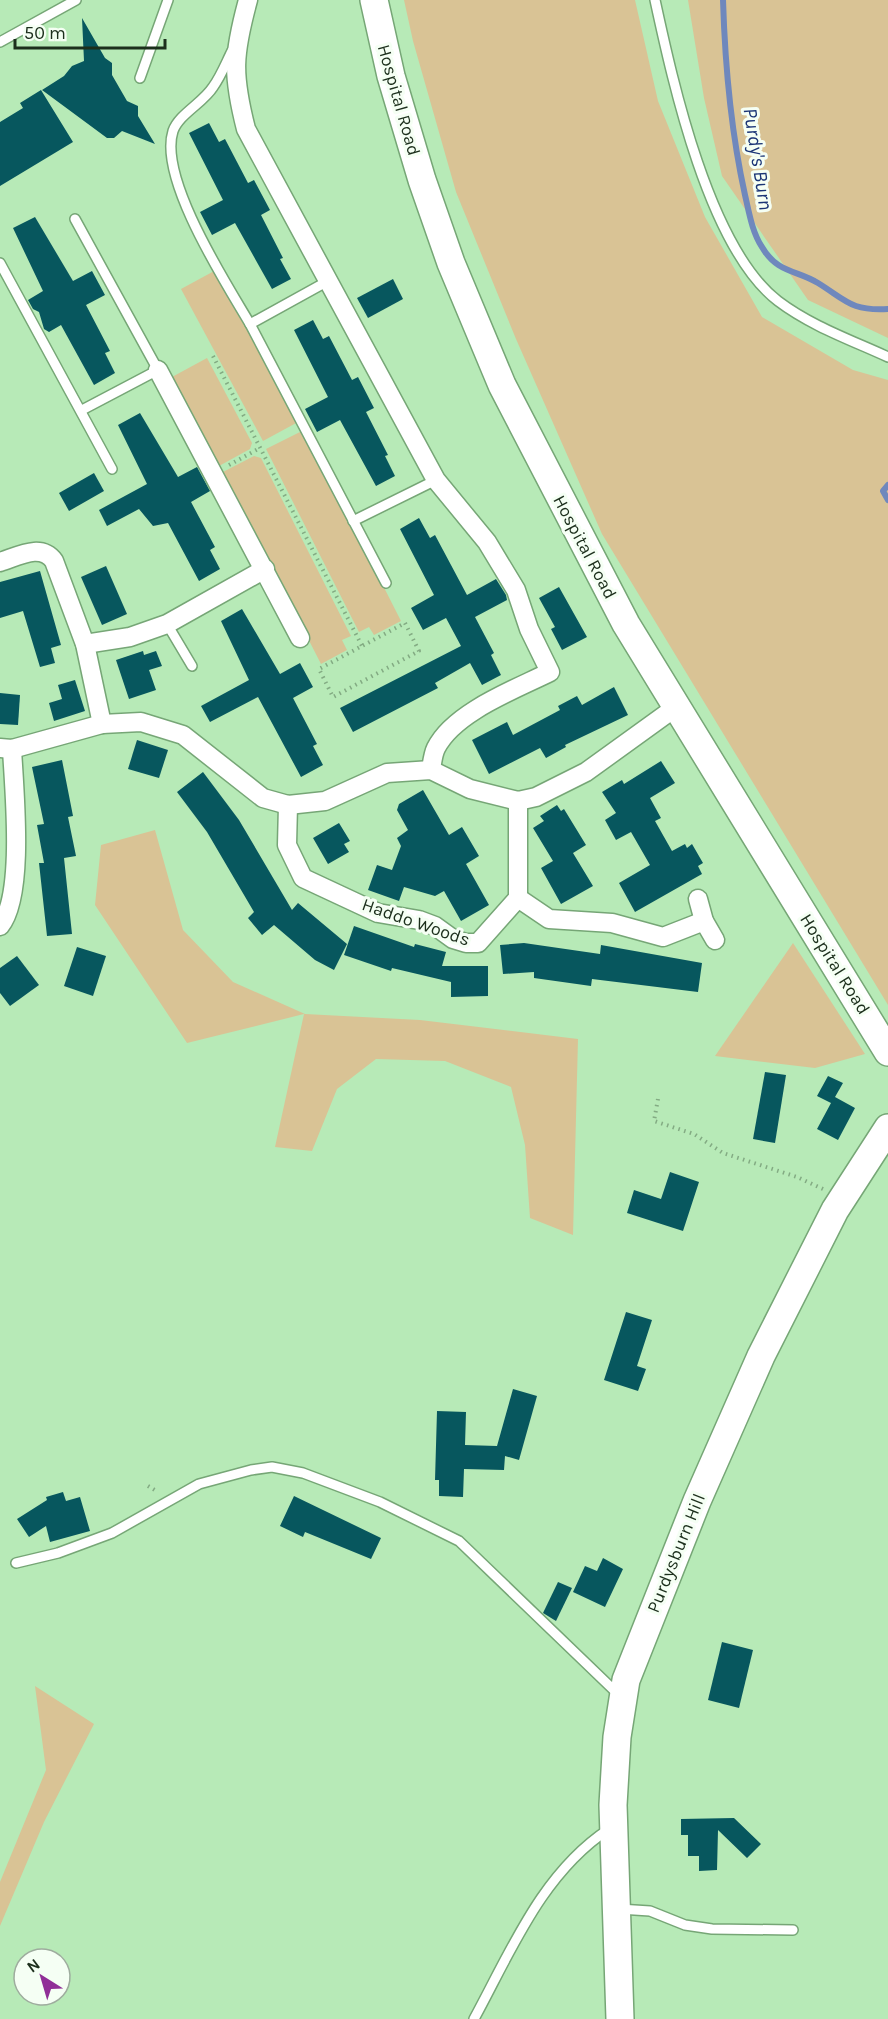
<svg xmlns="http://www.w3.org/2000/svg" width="888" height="2019" viewBox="0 0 888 2019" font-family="Karla,sans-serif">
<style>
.green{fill:#d9c395}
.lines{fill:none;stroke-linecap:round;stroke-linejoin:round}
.stream{stroke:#6f88bd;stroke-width:6}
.building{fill:#07575e}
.lane-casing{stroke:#76a676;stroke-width:12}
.street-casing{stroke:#76a676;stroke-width:21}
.secondary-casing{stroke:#76a676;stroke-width:30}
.path{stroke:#83ab83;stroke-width:4;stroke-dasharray:1.5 4.5;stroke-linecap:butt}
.lane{stroke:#fff;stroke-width:9}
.street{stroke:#fff;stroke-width:18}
.secondary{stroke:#fff;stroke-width:27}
.labels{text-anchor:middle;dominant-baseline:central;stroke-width:6;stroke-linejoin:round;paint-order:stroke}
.street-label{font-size:18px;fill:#1c2f1c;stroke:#f5fff4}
.water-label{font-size:20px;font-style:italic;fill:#1a3475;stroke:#f5fff4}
</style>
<rect width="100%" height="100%" fill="#b7eab7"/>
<!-- green -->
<g class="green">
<path d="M404 0H635L658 101 705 217 762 317 853 370 888 380V1005L602 534 516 339 456 192 413 41Z"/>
<path d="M688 0H888V338L808 300 722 176 704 98Z"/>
<path d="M216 270 298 422 263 441 181 289Z"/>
<path d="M207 358 252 443 250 449 219 466 172 377Z"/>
<path d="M304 430 401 621 374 635 369 627 359 632 266 449Z"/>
<path d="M254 456 261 458 351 636 342 640 347 650 321 664 223 472Z"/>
<path d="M155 830 183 930 233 982 305 1014 420 1020 578 1039 573 1235 530 1218 525 1145 511 1087 445 1061 376 1059 337 1089 312 1151 275 1147 304 1014 187 1043 95 905 101 845Z"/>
<path d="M793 943 865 1054 815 1068 715 1056Z"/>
<path d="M35 1686 94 1724 44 1822 0 1926V1882L46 1770Z"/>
</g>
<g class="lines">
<!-- stream -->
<g class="stream">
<path d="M723 0C725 65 731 132 745 195 749 212 752 232 762 247 777 273 797 270 818 283 847 301 851 311 888 309"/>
<path d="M888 485 883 491 888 500"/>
</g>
</g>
<!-- building -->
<g class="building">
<path d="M82 18 105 58 112 63V75L127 101 138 106V116L155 144 122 131 114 138H107L42 90 64 76 72 66 84 61Z"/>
<path d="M41 90 73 142 0 186V122L23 108 20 103Z"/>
<path d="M209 123 219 142 225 139 248 183 254 180 270 210 261 215 283 258 280 259 291 279 272 289 235 223 212 235 200 212 223 200 189 133Z"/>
<path d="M35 217 73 281 92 271 105 295 86 305 110 351 105 353 115 373 94 385 61 325 49 332 44 329 39 312 33 309 28 300 43 291 13 228Z"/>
<path d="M393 279 403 299 368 318 357 298Z"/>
<path d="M313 320 323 339 329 336 352 380 358 377 374 408 366 412 388 455 385 456 395 476 376 486 340 420 317 432 305 409 328 397 294 330Z"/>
<path d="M140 413 178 477 197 467 210 491 191 502 215 547 210 550 220 569 199 581 168 523 153 526 139 509 107 526 99 510 147 484 118 425Z"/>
<path d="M94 473 104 491 69 511 59 493Z"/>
<path d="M419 518 430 538 435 535 467 595 496 579 506 595 507 600 475 617 494 653 491 655 501 675 482 685 470 663 435 683 438 688 353 732 340 708 461 646 446 618 423 630 411 608 434 595 400 529Z"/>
<path d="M106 566 127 614 102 625 81 577Z"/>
<path d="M40 571 61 645 51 648 55 663 40 667 23 611 0 618V582Z"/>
<path d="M559 587 587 637 562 650 551 629 555 627 539 598Z"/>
<path d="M242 609 280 674 300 663 313 687 293 698 317 744 313 746 323 765 301 777 258 697 210 722 201 706 249 680 221 621Z"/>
<path d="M143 651 144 655 156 651 162 666 149 670 156 690 129 699 116 660Z"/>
<path d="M75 680 85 711 54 721 49 703 62 699 58 685Z"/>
<path d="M614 687 628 715 565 745 566 747 546 758 540 748 489 774 472 740 507 722 513 735 560 710 558 706 577 696 582 705Z"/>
<path d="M0 693 20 695 18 725 0 724Z"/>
<path d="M137 740 168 750 159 778 128 769Z"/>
<path d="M62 760 73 816 68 817 76 856 64 858 72 934 47 936 39 863H44L37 825 44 824 32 767Z"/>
<path d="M661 761 675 783 650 798 661 818 655 821 672 851 685 844 687 848 692 844 703 863 698 866 702 874 635 912 619 883 650 865 631 832 616 840 605 820 616 813 602 792 622 780 624 784Z"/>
<path d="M203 772 239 820 292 910 298 903 347 944 334 970 315 960 274 925 262 935 248 918 254 912 207 832 177 792Z"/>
<path d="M423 790 449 835 462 827 479 856 466 864 489 905 461 921 444 891 435 896 404 887 399 901 368 890 377 865 392 870 401 846 397 838 408 830 397 810 399 804Z"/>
<path d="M557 805 561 811 564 809 586 845 573 853 593 886 561 904 541 868 553 861 533 828 544 821 540 816Z"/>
<path d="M339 823 350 841 344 844 349 852 328 864 313 838Z"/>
<path d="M354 926 414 947 415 944 446 952 442 966H488V996L451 997V982L392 968 391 971 344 955Z"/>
<path d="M524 943 600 954 601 945 702 963 698 992 592 979 591 986 534 978V972L503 974 500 945Z"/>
<path d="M77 947 106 956 93 996 64 986Z"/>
<path d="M17 956 39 985 10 1006 0 993V968Z"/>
<path d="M765 1072 786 1075 775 1143 753 1139Z"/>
<path d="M828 1076 843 1083 835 1097 855 1108 838 1140 817 1129 831 1103 817 1096Z"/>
<path d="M670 1172 699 1182 683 1231 627 1213 634 1190 661 1199Z"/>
<path d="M626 1312 652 1320 637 1366 646 1369 638 1391 604 1380Z"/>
<path d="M513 1389 537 1396 519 1460 505 1456 504 1470 464 1469 463 1497 439 1496V1480H435L437 1411 466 1412 465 1445 497 1446Z"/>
<path d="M63 1492 66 1501 80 1497 90 1531 50 1542 46 1526 29 1537 17 1519 47 1500 46 1497Z"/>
<path d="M294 1496 381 1538 371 1559 305 1532 303 1537 280 1526Z"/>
<path d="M603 1558 623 1569 605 1607 573 1592 585 1566 597 1571Z"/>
<path d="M558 1582 572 1588 556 1621 543 1613Z"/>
<path d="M722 1642 753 1650 739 1708 708 1700Z"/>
<path d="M734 1818 761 1844 747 1858 718 1830 717 1870 699 1871V1856H688V1835H681V1819Z"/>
</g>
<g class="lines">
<!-- lane casing -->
<g class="lane-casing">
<g id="lane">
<path d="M655 0C673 83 709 248 778 301 811 326 851 340 888 357"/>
<path d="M0 42 76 0"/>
<path d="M232 51C226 63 221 76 213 87 203 103 179 114 173 131 158 178 226 283 250 324"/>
<path d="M140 78 168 0"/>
<path d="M75 219 158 370 82 410"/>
<path d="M0 263 112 469"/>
<path d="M328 281 250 324 386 583"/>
<path d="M353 521 436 480"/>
<path d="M167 624 192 666"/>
<path d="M16 1563 58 1553 112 1533 199 1484 251 1470 272 1467 303 1473 380 1502 459 1541 619 1695"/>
<path d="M619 1909 650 1911 685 1925 712 1929 793 1930"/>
<path d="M474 2019C511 1951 542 1873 609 1829"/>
</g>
</g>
<!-- street casing -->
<g class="street-casing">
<g id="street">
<path d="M248 0C233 55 232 74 246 129L436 480 487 542 516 590 529 629 550 672C516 689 454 712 436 748 433 754 432 763 431 770"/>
<path d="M158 370 300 638"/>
<path d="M0 562C19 556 41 543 54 561L85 644 102 724"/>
<path d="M85 644 130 637 167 624 265 569"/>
<path d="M0 748 12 749 102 724 141 722 183 735 263 798 288 805 325 801 387 773 431 770 470 789 518 801 536 797 586 772 676 707"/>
<path d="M288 805 287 845 303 878 378 913 419 920 435 926 453 939 466 943H478L518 898V801"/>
<path d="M518 898 549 919 612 923 663 937 704 921"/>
<path d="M698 899 704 921 715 940"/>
<path d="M0 926C25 896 14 789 12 749"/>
</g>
</g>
<!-- secondary casing -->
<g class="secondary-casing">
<g id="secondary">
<path d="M374 0 391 76 422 180 451 263 502 385 626 624 888 1052"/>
<path d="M620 2019 613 1805 617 1737 626 1680 697 1501 761 1356 835 1210 888 1128"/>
</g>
</g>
<!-- path -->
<g class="path">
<path d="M213 356 362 646"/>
<path d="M229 465 260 448"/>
<path d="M405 623 419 651 333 697 319 669Z"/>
<path d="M658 1099 654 1121 694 1134 723 1153 797 1177 823 1189"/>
<path d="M148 1486 158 1492"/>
</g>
<!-- lane -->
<use href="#lane" class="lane"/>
<!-- street -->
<use href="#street" class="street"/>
<!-- secondary -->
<use href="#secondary" class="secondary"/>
</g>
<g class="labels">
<!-- street labels -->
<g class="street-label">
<text transform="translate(399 100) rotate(74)">Hospital Road</text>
<text transform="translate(585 547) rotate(62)">Hospital Road</text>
<text transform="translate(416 922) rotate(19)">Haddo Woods</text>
<text transform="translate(835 964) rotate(58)">Hospital Road</text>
<text transform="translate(676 1553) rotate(-68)">Purdysburn Hill</text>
</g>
<!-- water labels -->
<g class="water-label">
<text transform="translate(758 159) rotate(81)">Purdy's Burn</text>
</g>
</g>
<!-- north arrow -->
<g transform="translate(42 1977) rotate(323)"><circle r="28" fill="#f5fff4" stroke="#9eac9e" stroke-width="1.5"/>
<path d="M0-4.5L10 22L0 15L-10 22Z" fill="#902f97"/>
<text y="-9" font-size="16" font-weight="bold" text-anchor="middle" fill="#1c2f1c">N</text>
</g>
<!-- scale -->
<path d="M15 39v9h150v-9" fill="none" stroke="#1c2f1c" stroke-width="3"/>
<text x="24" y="39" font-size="18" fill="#1c2f1c" stroke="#f5fff4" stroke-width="4.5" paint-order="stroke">50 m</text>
</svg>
